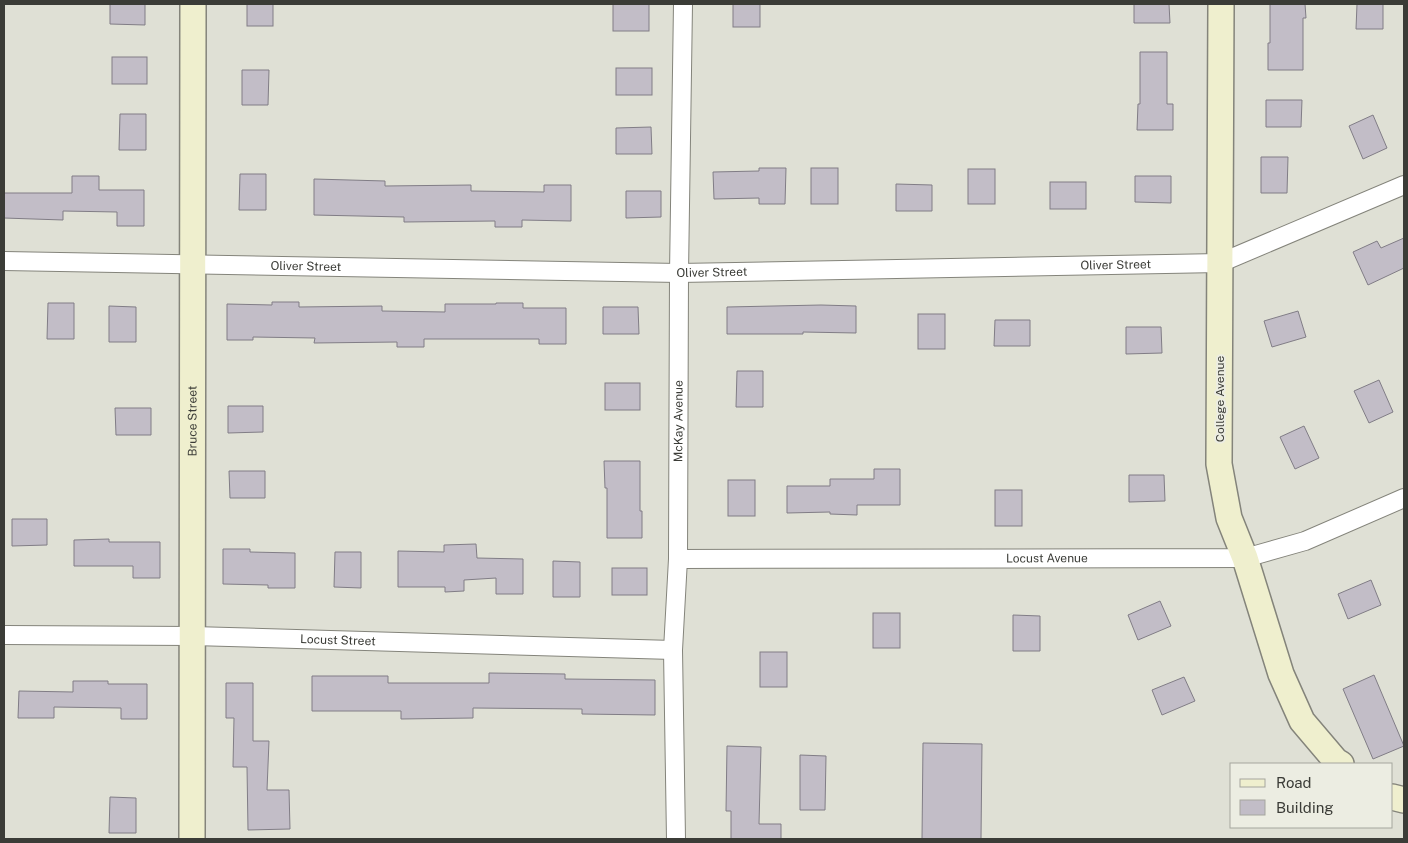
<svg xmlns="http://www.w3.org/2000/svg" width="1408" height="843" font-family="'Public Sans',sans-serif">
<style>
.building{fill:#c2bdc7;stroke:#817d86}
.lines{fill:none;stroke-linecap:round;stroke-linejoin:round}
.street-casing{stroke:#84847b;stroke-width:20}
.secondary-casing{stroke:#84847b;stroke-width:28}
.street{stroke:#fff;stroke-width:18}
.secondary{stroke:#efefce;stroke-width:25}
.labels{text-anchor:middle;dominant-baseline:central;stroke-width:4;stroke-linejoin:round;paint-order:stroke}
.street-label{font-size:12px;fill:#3b3c37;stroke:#ecede2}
</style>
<rect width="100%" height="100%" fill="#dfe0d5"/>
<g class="building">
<path d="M 110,4 L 145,4 L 145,25 L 110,24 Z"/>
<rect x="247" y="4" width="26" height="22"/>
<rect x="613" y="4" width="36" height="27"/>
<rect x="733" y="4" width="27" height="23"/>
<path d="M 1134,4 L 1169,4 L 1170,23 L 1134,23 Z"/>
<path d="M 1270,4 L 1305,4 L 1306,18 L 1303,18 L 1303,70 L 1268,70 L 1268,43 L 1270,43 Z"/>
<path d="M 1357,4 L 1383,4 L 1383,29 L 1356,29 Z"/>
<path d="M 1140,52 L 1167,52 L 1167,104 L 1173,104 L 1173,130 L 1137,130 L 1138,104 L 1140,104 Z"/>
<rect x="112" y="57" width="35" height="27"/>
<rect x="616" y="68" width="36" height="27"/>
<path d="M 242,70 L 269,70 L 268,105 L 242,105 Z"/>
<path d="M 1266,100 L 1302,100 L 1301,127 L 1266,127 Z"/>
<path d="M 120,114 L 146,114 L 146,150 L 119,150 Z"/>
<path d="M 1373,115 L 1387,148 L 1363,159 L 1349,126 Z"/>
<path d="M 651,127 L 652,154 L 616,154 L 616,128 Z"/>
<path d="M 1261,157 L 1288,157 L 1287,193 L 1261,193 Z"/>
<path d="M 759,168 L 786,168 L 785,204 L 759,204 L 759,198 L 714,199 L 713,172 L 759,171 Z"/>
<rect x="811" y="168" width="27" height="36"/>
<rect x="968" y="169" width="27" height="35"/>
<path d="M 240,174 L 266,174 L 266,210 L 239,210 Z"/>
<path d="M 72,176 L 99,176 L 99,190 L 144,190 L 144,226 L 117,226 L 117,212 L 63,211 L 63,220 L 4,218 L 4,193 L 72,193 Z"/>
<path d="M 1135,176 L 1171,176 L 1171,203 L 1135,202 Z"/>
<path d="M 314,179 L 385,181 L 385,186 L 471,185 L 471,191 L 544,192 L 544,185 L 571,185 L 571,221 L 522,220 L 522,227 L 495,227 L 495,221 L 404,222 L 404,217 L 314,215 Z"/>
<rect x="1050" y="182" width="36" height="27"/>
<path d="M 896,184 L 932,185 L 932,211 L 896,211 Z"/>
<path d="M 626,191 L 661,191 L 661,217 L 626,218 Z"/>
<path d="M 1404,238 L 1404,268 L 1368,285 L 1353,252 L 1377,241 L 1381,248 Z"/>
<path d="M 272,302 L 299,302 L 299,307 L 382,306 L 382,311 L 445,312 L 445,304 L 496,304 L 496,303 L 523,303 L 523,308 L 566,308 L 566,344 L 539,344 L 539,339 L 424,339 L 424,347 L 397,347 L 397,342 L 314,343 L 315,338 L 253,337 L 253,340 L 227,340 L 227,304 L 272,305 Z"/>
<path d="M 48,303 L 74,303 L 74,339 L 47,339 Z"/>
<path d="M 821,305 L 856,306 L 856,333 L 803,332 L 803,334 L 727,334 L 727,307 Z"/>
<path d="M 109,306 L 136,307 L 136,342 L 109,342 Z"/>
<path d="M 603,307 L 638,307 L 639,334 L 603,334 Z"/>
<path d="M 1298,311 L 1306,337 L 1272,347 L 1264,321 Z"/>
<rect x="918" y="314" width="27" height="35"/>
<path d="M 995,320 L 1030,320 L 1030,346 L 994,346 Z"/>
<path d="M 1126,327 L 1161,327 L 1162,353 L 1126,354 Z"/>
<path d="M 737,371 L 763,371 L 763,407 L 736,407 Z"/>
<path d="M 1379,380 L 1393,412 L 1369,423 L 1354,391 Z"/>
<rect x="605" y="383" width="35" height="27"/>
<path d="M 228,406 L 263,406 L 263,432 L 228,433 Z"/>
<path d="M 115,408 L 151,408 L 151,435 L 116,435 Z"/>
<path d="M 1304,426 L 1319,458 L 1295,469 L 1280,437 Z"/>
<path d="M 604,461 L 640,461 L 640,511 L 642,511 L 642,538 L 607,538 L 607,488 L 605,488 Z"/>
<path d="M 874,469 L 900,469 L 900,505 L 857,505 L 857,515 L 830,514 L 830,512 L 787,513 L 787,486 L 830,486 L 830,479 L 874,479 Z"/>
<path d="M 229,471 L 265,471 L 265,498 L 230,498 Z"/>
<path d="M 1129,475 L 1164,475 L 1165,501 L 1129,502 Z"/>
<rect x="728" y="480" width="27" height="36"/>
<rect x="995" y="490" width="27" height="36"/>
<path d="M 12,519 L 47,519 L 47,545 L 12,546 Z"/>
<path d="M 109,539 L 109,542 L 160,542 L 160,578 L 133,578 L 133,566 L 74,566 L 74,540 Z"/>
<path d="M 476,544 L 477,558 L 523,559 L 523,594 L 496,594 L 496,578 L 464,580 L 464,591 L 445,592 L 445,587 L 398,587 L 398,551 L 444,552 L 444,545 Z"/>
<path d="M 223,549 L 250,549 L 250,552 L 295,553 L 295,588 L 268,588 L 268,585 L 223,584 Z"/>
<path d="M 335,552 L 361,552 L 361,588 L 334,587 Z"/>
<path d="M 553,561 L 580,562 L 580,597 L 553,597 Z"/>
<rect x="612" y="568" width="35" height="27"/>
<path d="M 1371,580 L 1381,605 L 1348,619 L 1338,594 Z"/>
<path d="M 1160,601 L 1171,626 L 1138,640 L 1128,615 Z"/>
<rect x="873" y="613" width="27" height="35"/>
<path d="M 1013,615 L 1040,616 L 1040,651 L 1013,651 Z"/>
<rect x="760" y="652" width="27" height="35"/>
<path d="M 489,673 L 565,674 L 565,679 L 655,680 L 655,715 L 582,714 L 582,709 L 473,708 L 473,718 L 401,719 L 401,711 L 312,711 L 312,676 L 388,676 L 388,683 L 489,683 Z"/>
<path d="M 1374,675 L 1404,746 L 1373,759 L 1343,689 Z"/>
<path d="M 1184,677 L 1195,701 L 1162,715 L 1152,690 Z"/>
<path d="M 73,681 L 108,681 L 108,684 L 147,684 L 147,719 L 121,719 L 121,708 L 54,707 L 54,718 L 18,718 L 19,691 L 73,692 Z"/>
<path d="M 226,683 L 253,683 L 253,741 L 269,741 L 267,790 L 289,790 L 290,829 L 248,830 L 247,767 L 233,767 L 234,718 L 226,718 Z"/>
<path d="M 923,743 L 982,744 L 981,839 L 922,839 Z"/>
<path d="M 727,746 L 761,747 L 759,824 L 781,824 L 781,839 L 731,839 L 731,811 L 726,811 Z"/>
<path d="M 800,755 L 826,756 L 825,810 L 800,810 Z"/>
<path d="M 110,797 L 136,798 L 136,833 L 109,833 Z"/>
</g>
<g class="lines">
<defs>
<g id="street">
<path id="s1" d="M 4,261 L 679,273 L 1220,263 L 1404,185"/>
<path id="s2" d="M 678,559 L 1245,558 L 1305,541 L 1404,498"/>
<path id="s3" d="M 4,635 L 193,636 L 673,650"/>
<path id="s4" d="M 676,839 L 673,650 L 678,559 L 679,273 L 683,4"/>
</g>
<g id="secondary">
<path d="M 1221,4 L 1219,464 L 1229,518 L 1245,558 L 1281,674 L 1302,721 L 1336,761 L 1341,764"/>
<path d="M 1392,797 L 1404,800"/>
<path id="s5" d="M 192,839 L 193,4"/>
</g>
</defs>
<use href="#street" class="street-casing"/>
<use href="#secondary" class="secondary-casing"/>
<use href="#street" class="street"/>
<use href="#secondary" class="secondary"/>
</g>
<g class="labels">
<g class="street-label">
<text stroke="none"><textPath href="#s1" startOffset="1112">Oliver Street</textPath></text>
<text stroke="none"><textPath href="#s1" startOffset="302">Oliver Street</textPath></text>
<text stroke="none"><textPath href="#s1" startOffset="708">Oliver Street</textPath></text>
<text transform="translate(1220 399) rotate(-90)">College Avenue</text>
<text stroke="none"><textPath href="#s5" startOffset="418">Bruce Street</textPath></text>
<text stroke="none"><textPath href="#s4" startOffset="418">McKay Avenue</textPath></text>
<text stroke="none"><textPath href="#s2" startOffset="369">Locust Avenue</textPath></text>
<text stroke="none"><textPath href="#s3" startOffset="334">Locust Street</textPath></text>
</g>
</g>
<rect width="1408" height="843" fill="none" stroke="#3b3c37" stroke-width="10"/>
<rect x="1230" y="763" width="162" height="65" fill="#ecede2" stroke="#a5a69e"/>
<rect x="1240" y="779" width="25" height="8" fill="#efefce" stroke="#a5a69e"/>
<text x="1276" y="788" font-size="15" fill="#3b3c37">Road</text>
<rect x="1240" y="800" width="25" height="15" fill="#c2bdc7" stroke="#a5a69e"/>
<text x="1276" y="813" font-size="15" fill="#3b3c37">Building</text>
</svg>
